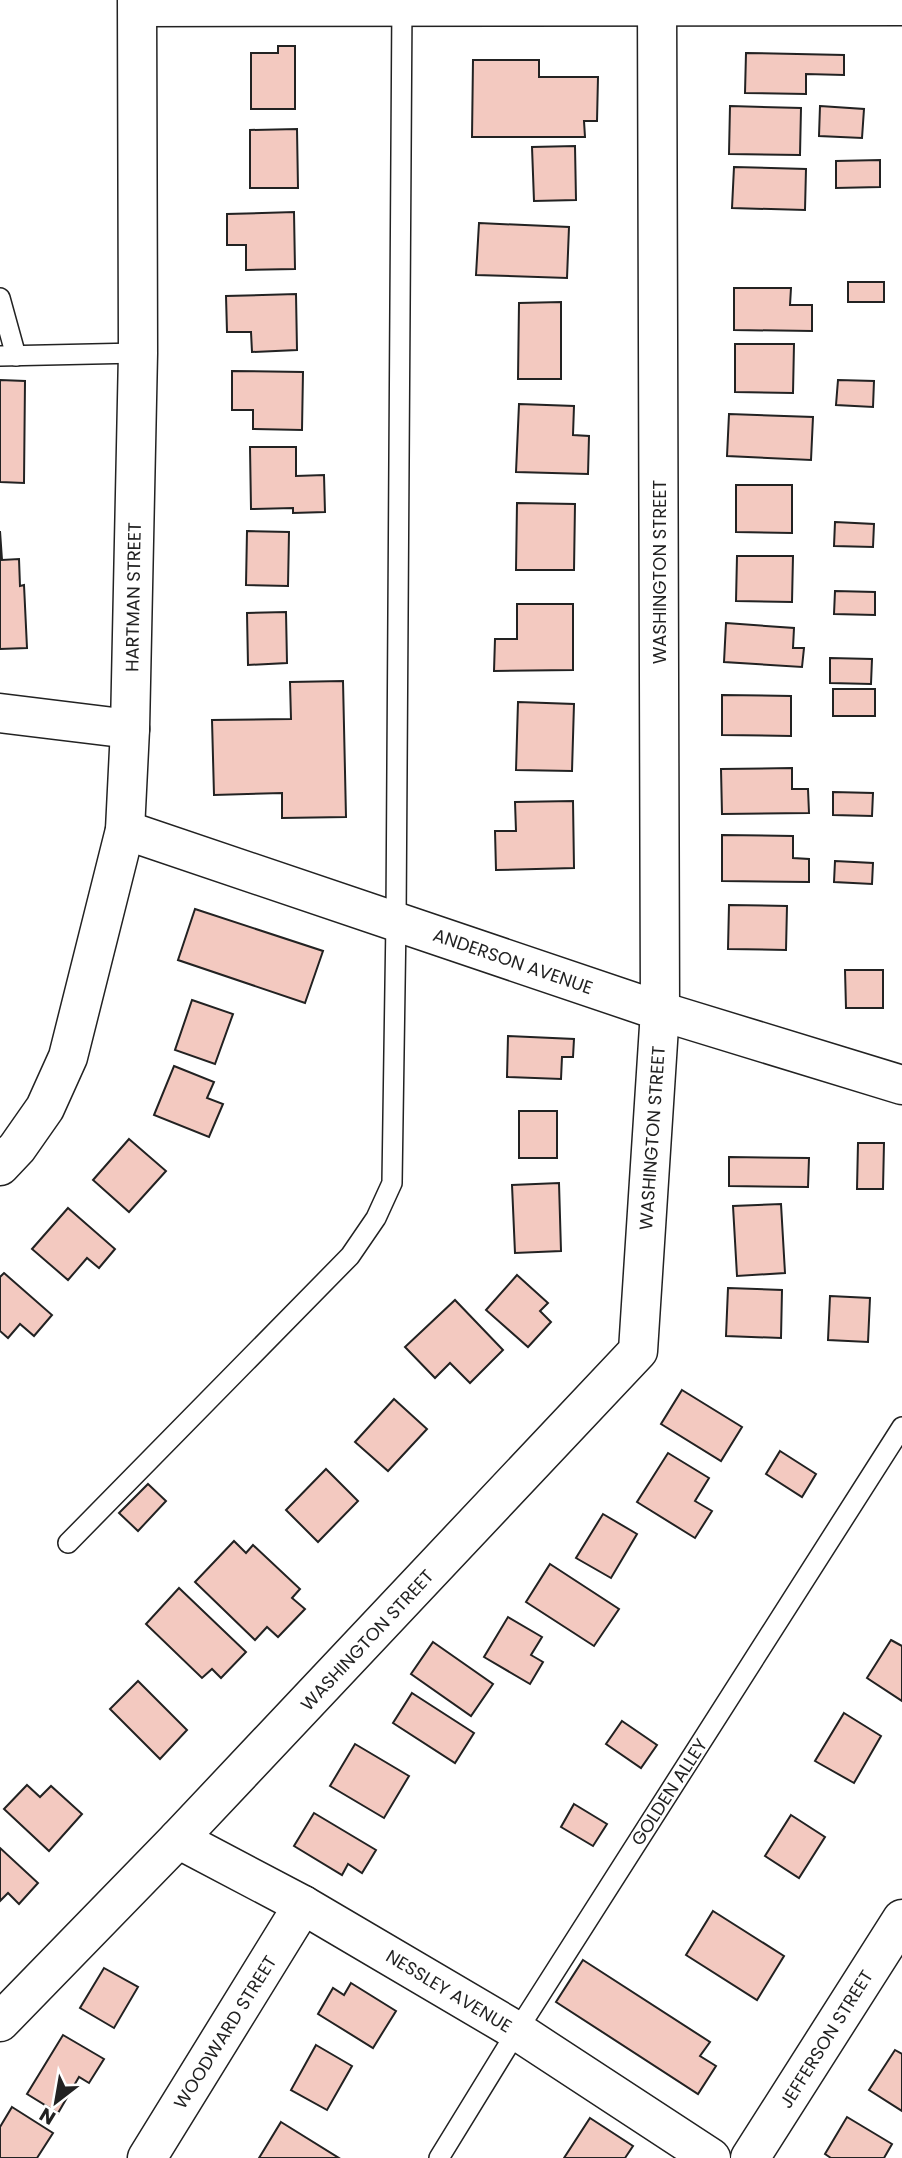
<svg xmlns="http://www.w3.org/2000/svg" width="902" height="2158" font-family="Poppins,sans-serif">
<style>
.building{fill:#f3c9c0;stroke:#222;stroke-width:2}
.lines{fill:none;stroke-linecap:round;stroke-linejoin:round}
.service-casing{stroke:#222;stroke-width:22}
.minor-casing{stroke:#222;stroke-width:41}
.secondary-casing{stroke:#222;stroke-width:41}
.service{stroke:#fff;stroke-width:19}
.minor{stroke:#fff;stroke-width:38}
.secondary{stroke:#fff;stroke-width:38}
.labels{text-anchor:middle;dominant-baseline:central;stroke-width:5;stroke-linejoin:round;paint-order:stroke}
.street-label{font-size:18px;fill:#222;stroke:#fff}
</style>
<rect width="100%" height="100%" fill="#fff"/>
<g class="building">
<path d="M 278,46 L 295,46 L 295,109 L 251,109 L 251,53 L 278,53 Z"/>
<path d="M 746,53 L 844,55 L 844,75 L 806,74 L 806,94 L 745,93 Z"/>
<path d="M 473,60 L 539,60 L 539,77 L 598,77 L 597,121 L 584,121 L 585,137 L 472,137 Z"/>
<path d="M 730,106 L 801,108 L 800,155 L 729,154 Z"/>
<path d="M 820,106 L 864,109 L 862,138 L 819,136 Z"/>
<path d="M 297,129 L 298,188 L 250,188 L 250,130 Z"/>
<path d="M 575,146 L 576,200 L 534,201 L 532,147 Z"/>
<path d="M 880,160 L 880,187 L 836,188 L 836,161 Z"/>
<path d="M 734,167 L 806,169 L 805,210 L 732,208 Z"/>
<path d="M 294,212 L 295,269 L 246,270 L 246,245 L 227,245 L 227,214 Z"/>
<path d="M 479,223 L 569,227 L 567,278 L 476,275 Z"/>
<rect x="848" y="282" width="36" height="20"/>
<path d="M 734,288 L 791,288 L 790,305 L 812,305 L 812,331 L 734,330 Z"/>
<path d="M 296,294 L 297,350 L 252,352 L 251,332 L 227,332 L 226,296 Z"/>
<path d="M 561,302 L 561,379 L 518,379 L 519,303 Z"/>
<path d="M 735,344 L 794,344 L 793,393 L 735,392 Z"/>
<path d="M 232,371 L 303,372 L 302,430 L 253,429 L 253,410 L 232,410 Z"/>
<path d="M 0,380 L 25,381 L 24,483 L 0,482 Z"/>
<path d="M 838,380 L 874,381 L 873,407 L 836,405 Z"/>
<path d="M 519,404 L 574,406 L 573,435 L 589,436 L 588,474 L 516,472 Z"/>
<path d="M 729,414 L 813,417 L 811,460 L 727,456 Z"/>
<path d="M 250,447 L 296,447 L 296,476 L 324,475 L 325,512 L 293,513 L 293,508 L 251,509 Z"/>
<path d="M 736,485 L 792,485 L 792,533 L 736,532 Z"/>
<path d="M 517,503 L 575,504 L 574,570 L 516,570 Z"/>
<path d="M 835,522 L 874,524 L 873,547 L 834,546 Z"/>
<path d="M 0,531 L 2,560 L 19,559 L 20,586 L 24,585 L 27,648 L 0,649 Z"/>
<path d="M 247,531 L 289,532 L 288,586 L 246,585 Z"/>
<path d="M 737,556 L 793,556 L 792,602 L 736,601 Z"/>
<path d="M 835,591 L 875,592 L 875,615 L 834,614 Z"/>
<path d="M 517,604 L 573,604 L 573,670 L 494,671 L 495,639 L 517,639 Z"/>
<path d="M 286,612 L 287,663 L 248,665 L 247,613 Z"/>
<path d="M 726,623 L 794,628 L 793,648 L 804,648 L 802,667 L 724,662 Z"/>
<path d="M 830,658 L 872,659 L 871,684 L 830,683 Z"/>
<path d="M 343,681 L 346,817 L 282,818 L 282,793 L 214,795 L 212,720 L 291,719 L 290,682 Z"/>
<rect x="833" y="689" width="42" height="27"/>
<path d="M 722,695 L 791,696 L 791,736 L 722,735 Z"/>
<path d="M 518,702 L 574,704 L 572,771 L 516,770 Z"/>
<path d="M 792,768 L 792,789 L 808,789 L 809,813 L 722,814 L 721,769 Z"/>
<path d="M 833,792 L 873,793 L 872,816 L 833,815 Z"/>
<path d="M 573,801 L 574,868 L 496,870 L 495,831 L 516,831 L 515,802 Z"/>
<path d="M 722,835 L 793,836 L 793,858 L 809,859 L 809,882 L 722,881 Z"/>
<path d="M 835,861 L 873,863 L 872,884 L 834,882 Z"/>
<path d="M 729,905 L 787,906 L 786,950 L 728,949 Z"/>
<path d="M 195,909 L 323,951 L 305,1003 L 178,960 Z"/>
<path d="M 845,970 L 883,970 L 883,1008 L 846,1008 Z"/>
<path d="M 192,1000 L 233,1014 L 215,1064 L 175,1050 Z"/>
<path d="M 508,1036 L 574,1039 L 573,1057 L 562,1057 L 561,1079 L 507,1077 Z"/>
<path d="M 174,1066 L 214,1082 L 207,1098 L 223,1104 L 209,1137 L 154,1115 Z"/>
<rect x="519" y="1111" width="38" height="47"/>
<path d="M 129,1139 L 166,1171 L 129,1212 L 93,1180 Z"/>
<path d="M 858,1143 L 884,1143 L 883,1189 L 857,1189 Z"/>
<path d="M 729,1157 L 809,1158 L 808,1187 L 729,1186 Z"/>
<path d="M 559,1183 L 561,1251 L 515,1253 L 512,1185 Z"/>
<path d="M 781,1204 L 785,1273 L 737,1276 L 733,1206 Z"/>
<path d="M 68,1208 L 115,1249 L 99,1268 L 87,1258 L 68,1280 L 32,1249 Z"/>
<path d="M 4,1273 L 52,1315 L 34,1336 L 20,1324 L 8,1338 L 0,1331 L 0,1277 Z"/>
<path d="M 517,1275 L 548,1303 L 540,1311 L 551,1322 L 528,1347 L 486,1310 Z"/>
<path d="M 728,1288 L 782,1290 L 781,1338 L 726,1336 Z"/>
<path d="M 830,1296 L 870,1298 L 868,1342 L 828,1340 Z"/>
<path d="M 455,1300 L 503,1350 L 470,1383 L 450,1363 L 435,1378 L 405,1347 Z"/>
<path d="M 682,1390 L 742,1427 L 721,1461 L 661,1424 Z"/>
<path d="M 394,1399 L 427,1429 L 388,1471 L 355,1442 Z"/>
<path d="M 780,1451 L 816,1474 L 802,1497 L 766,1474 Z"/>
<path d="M 668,1453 L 709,1478 L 695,1501 L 712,1511 L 695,1538 L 637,1502 Z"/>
<path d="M 326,1469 L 358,1501 L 318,1542 L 286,1510 Z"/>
<path d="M 148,1484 L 166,1501 L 138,1531 L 119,1513 Z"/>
<path d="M 603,1514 L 637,1534 L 611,1578 L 576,1558 Z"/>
<path d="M 234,1541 L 246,1553 L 253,1545 L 300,1589 L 292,1598 L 305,1609 L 278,1637 L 267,1627 L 255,1640 L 195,1582 Z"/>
<path d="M 550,1564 L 619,1609 L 594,1646 L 526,1602 Z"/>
<path d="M 179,1588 L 246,1652 L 221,1678 L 212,1669 L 202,1678 L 146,1624 Z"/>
<path d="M 508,1617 L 542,1637 L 531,1655 L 543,1662 L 530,1684 L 484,1657 Z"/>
<path d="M 891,1640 L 902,1646 L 902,1701 L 867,1678 Z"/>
<path d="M 433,1642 L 493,1684 L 471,1716 L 411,1674 Z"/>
<path d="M 138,1681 L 187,1730 L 160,1759 L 110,1709 Z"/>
<path d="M 412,1693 L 474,1733 L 455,1763 L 393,1723 Z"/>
<path d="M 844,1713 L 881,1736 L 854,1783 L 815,1761 Z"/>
<path d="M 622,1721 L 657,1745 L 641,1768 L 606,1744 Z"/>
<path d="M 355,1744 L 409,1776 L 384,1818 L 330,1786 Z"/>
<path d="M 27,1785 L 40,1797 L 51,1786 L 82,1814 L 49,1851 L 4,1809 Z"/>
<path d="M 574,1804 L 607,1824 L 593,1846 L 561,1827 Z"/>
<path d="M 314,1813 L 376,1850 L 362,1873 L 348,1864 L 342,1875 L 294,1846 Z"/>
<path d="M 791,1815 L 825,1837 L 799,1878 L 765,1856 Z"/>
<path d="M 0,1848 L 38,1883 L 19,1904 L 8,1893 L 0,1901 Z"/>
<path d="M 713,1911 L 784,1956 L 757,2000 L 686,1955 Z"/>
<path d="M 583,1960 L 710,2042 L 700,2056 L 716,2066 L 698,2094 L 556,2002 Z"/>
<path d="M 104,1968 L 138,1987 L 114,2028 L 80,2008 Z"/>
<path d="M 351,1983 L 396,2011 L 373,2048 L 318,2014 L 333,1988 L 344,1995 Z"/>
<path d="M 63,2035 L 104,2059 L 89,2083 L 79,2077 L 58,2113 L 27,2094 Z"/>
<path d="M 316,2045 L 352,2066 L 327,2110 L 291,2090 Z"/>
<path d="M 895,2050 L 902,2054 L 902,2111 L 869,2090 Z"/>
<path d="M 12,2107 L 53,2133 L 37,2158 L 0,2158 L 0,2127 Z"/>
<path d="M 847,2117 L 892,2144 L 884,2158 L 831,2158 L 825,2154 Z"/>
<path d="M 590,2118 L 633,2146 L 625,2158 L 564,2158 Z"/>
<path d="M 281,2122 L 339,2158 L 259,2158 Z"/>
</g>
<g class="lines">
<defs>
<g id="service">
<path d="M 0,298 L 16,356"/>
<path d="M 0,356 L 138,353"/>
<path d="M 68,1543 L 350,1256 L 376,1218 L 392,1183 L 396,921 L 402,1"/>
<path d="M 439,2158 L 517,2031 L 902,1427"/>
</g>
<g id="minor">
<path d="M 138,7 L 902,6"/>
<path d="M 0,713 L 130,729"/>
<path d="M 125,830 L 660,1011 L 902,1085"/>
<path d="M 178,1839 L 303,1905 L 517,2031 L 711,2158"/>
<path d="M 0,2022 L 178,1839 L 638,1351 L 660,1011 L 657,0"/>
<path d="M 147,2158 L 303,1905"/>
<path d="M 750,2158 L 902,1919"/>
</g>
<path id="secondary" d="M 0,1166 L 17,1148 L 45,1108 L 68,1057 L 125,830 L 130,729 L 138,353 L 137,0"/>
</defs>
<use href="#service" class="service-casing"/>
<use href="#minor" class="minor-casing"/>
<use href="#secondary" class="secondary-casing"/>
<use href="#service" class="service"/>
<use href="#minor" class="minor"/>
<use href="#secondary" class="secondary"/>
</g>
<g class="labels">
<g class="street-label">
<text transform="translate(659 572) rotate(-90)">WASHINGTON STREET</text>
<text transform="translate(133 597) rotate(-89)">HARTMAN STREET</text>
<text transform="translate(513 961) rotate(19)">ANDERSON AVENUE</text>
<text transform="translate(652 1138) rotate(-86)">WASHINGTON STREET</text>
<text transform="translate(367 1640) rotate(-47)">WASHINGTON STREET</text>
<text transform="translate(669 1792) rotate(-57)">GOLDEN ALLEY</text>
<text transform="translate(449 1991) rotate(31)">NESSLEY AVENUE</text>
<text transform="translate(225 2032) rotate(-58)">WOODWARD STREET</text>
<text transform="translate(826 2039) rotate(-58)">JEFFERSON STREET</text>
</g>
</g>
<g transform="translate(56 2102) rotate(211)" stroke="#ffffff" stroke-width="5" paint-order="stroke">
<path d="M0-5L12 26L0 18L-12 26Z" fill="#222222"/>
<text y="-10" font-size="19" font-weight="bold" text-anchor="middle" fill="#222222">N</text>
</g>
</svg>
